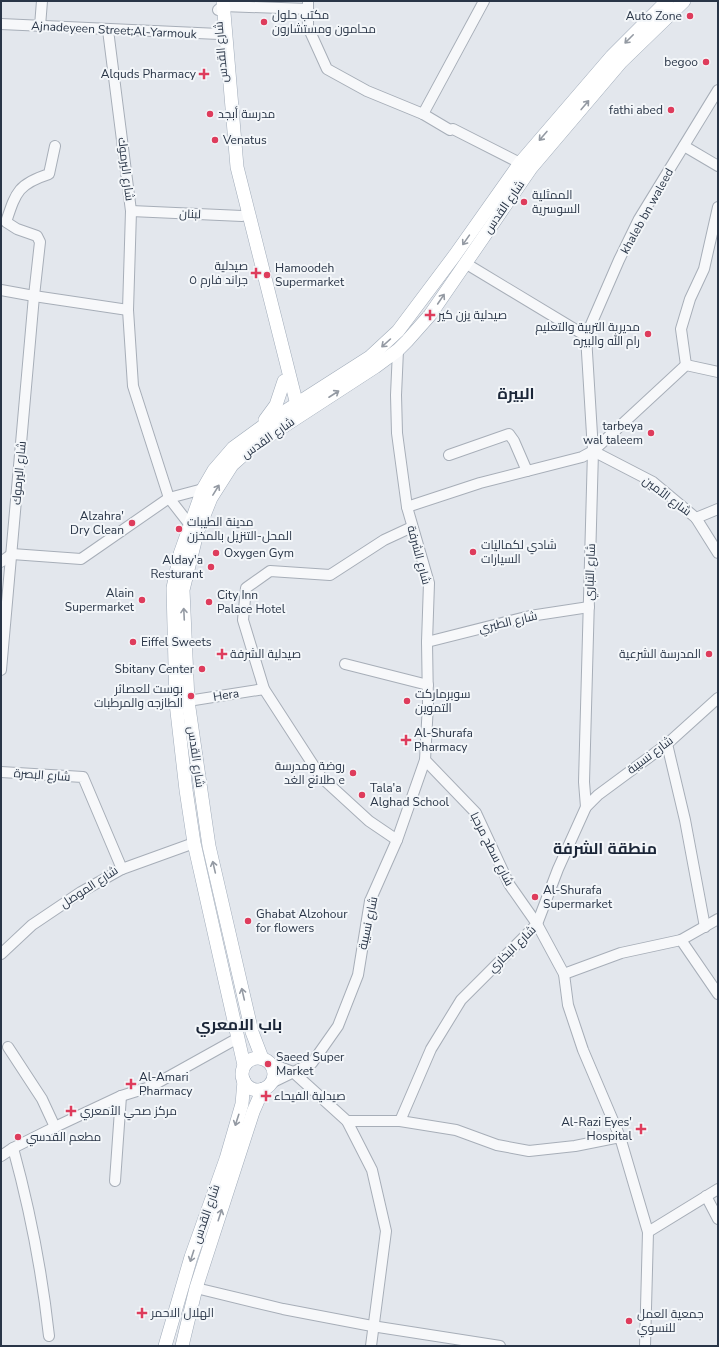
<svg xmlns="http://www.w3.org/2000/svg" width="719" height="1347" font-family="'Nunito Sans',Cairo,sans-serif">
<style>
.lines{fill:none;stroke-linecap:round;stroke-linejoin:round}
.minor-casing{stroke:#a7aeb8;stroke-width:12}
.major-casing{stroke:#a1acba;stroke-width:14}
.minor{stroke:#f7f8fa;stroke-width:10}
.major{stroke:#fff;stroke-width:13}
.oneway{stroke:#949aa3}
.poi-dot{fill:#de3c5c;stroke:#f3f6f9;stroke-width:1.5}
.labels{text-anchor:middle;dominant-baseline:central;stroke-width:4;stroke-linejoin:round;paint-order:stroke}
.poi-label{font-size:12px;fill:#293547;stroke:#f3f6f9;text-anchor:start}
.street-label{font-size:12px;fill:#293547;stroke:#f3f6f9}
.district-label{font-size:16px;font-weight:bold;fill:#1b2638;stroke:#f3f6f9}
</style>
<rect width="100%" height="100%" fill="#e3e7ed"/>
<g class="lines">
<defs>
<g id="minor">
<path d="M 308,1 L 308,27 L 327,69 L 367,91 L 423,114 L 450,130 L 453,129 L 520,163"/>
<path d="M 218,10 L 223,6 L 308,9"/>
<path d="M 1,24 L 219,34 L 226,31"/>
<path d="M 40,26 L 42,1"/>
<path d="M 108,30 L 131,211 L 128,310 L 133,386 L 169,498 L 190,525"/>
<path d="M 423,114 L 484,1"/>
<path d="M 684,146 L 718,166"/>
<path d="M 131,211 L 242,216 L 249,212"/>
<path d="M 465,263 L 586,336"/>
<path d="M 1,290 L 34,296 L 128,310"/>
<path d="M 686,365 L 681,329 L 690,299 L 704,269 L 718,207"/>
<path d="M 593,451 L 653,482 L 696,518 L 718,553"/>
<path d="M 449,455 L 509,434 L 514,441 L 527,471"/>
<path d="M 407,507 L 480,483 L 582,457 L 593,451 L 605,440 L 686,365 L 718,372"/>
<path d="M 696,518 L 718,509"/>
<path d="M 1,562 L 12,554 L 81,559 L 169,498 L 203,489"/>
<path d="M 427,642 L 530,616 L 589,607"/>
<path d="M 345,664 L 428,685"/>
<path d="M 1,670 L 34,296 L 40,242 L 37,236 L 17,229 L 6,222 C 16,192 18,184 49,174 L 55,146"/>
<path d="M 188,701 L 264,689"/>
<path d="M 667,744 L 685,820 L 705,927"/>
<path d="M 425,760 L 476,813 L 509,884 L 537,924"/>
<path d="M 1,772 L 83,777 L 122,869 L 81,892 L 32,925 L 1,954"/>
<path d="M 586,807 L 584,782 L 593,451 L 586,336 L 619,260 L 639,219 L 718,90"/>
<path d="M 397,840 L 369,821 L 321,777 L 264,689 L 243,620 L 246,588 L 270,571 L 330,575 L 384,540 L 412,527"/>
<path d="M 122,869 L 194,843"/>
<path d="M 537,924 L 558,869 L 586,807 L 598,795 L 667,744 L 718,698"/>
<path d="M 681,940 L 718,919"/>
<path d="M 564,974 L 568,1005 L 583,1050 L 620,1137"/>
<path d="M 8,1047 L 42,1099 L 55,1127"/>
<path d="M 271,1064 L 293,1072 L 347,1121 L 372,1170 L 386,1231 L 371,1346"/>
<path d="M 271,1083 L 312,1063 L 338,1026 L 358,975 L 370,901 L 397,840 L 425,760 L 428,704 L 427,642 L 429,583 L 407,507 L 399,448 L 397,433 L 396,395 L 398,350"/>
<path d="M 347,1121 L 400,1121 L 456,1130 L 497,1145 L 529,1151 L 575,1146 L 620,1137 L 648,1232 L 645,1346"/>
<path d="M 400,1121 L 431,1049 L 461,1000 L 537,924 L 564,974 L 621,953 L 681,940 L 718,994"/>
<path d="M 13,1148 C 30,1210 42,1272 49,1336"/>
<path d="M 1,1156 L 13,1148 L 55,1127 L 121,1096 L 150,1087 L 238,1038"/>
<path d="M 115,1181 L 121,1096"/>
<path d="M 706,1196 L 718,1219"/>
<path d="M 648,1232 L 718,1189"/>
<path d="M 196,1288 L 283,1309 L 372,1326 L 500,1346"/>
</g>
<g id="major">
<path d="M 223,1 L 237,167 L 297,405 L 299,411"/>
<path d="M 265,420 L 276,405 L 284,381"/>
<circle cx="258" cy="1074" r="16"/>
<path d="M 262,1058 L 252,1032 L 209,846 L 188,701 L 183,590 L 197,533 L 211,498 L 232,465 L 252,447 L 375,367 L 398,350 L 407,341 L 430,315 L 531,168 L 621,62 L 684,1"/>
<path d="M 244,1065 L 194,843 L 186,790 L 176,703 L 173,588 L 180,554 L 203,489 L 214,470 L 233,448 L 270,421 L 370,357 L 398,331 L 455,255 L 520,163 L 612,56 L 667,1"/>
<path d="M 165,1346 L 191,1257 L 226,1159 L 242,1104 L 244,1081"/>
<path d="M 182,1346 L 196,1288 L 253,1112 L 263,1089"/>
</g>
</defs>
<use href="#minor" class="minor-casing"/>
<use href="#major" class="major-casing"/>
<use href="#minor" class="minor"/>
<use href="#major" class="major"/>
</g>
<defs><path id="oneway-shaft" d="M-6 0H5M1.5-3L5.5 0L1.5 3" fill="none" stroke-width="1.6" stroke-linecap="round" stroke-linejoin="round"/></defs>
<g class="oneway">
<use href="#oneway-shaft" transform="translate(629 39) rotate(135)"/>
<use href="#oneway-shaft" transform="translate(585 105) rotate(-50)"/>
<use href="#oneway-shaft" transform="translate(543 136) rotate(131)"/>
<use href="#oneway-shaft" transform="translate(466 240) rotate(125)"/>
<use href="#oneway-shaft" transform="translate(441 299) rotate(-56)"/>
<use href="#oneway-shaft" transform="translate(386 343) rotate(138)"/>
<use href="#oneway-shaft" transform="translate(334 394) rotate(-33)"/>
<use href="#oneway-shaft" transform="translate(216 490) rotate(-58)"/>
<use href="#oneway-shaft" transform="translate(184 614) rotate(-93)"/>
<use href="#oneway-shaft" transform="translate(214 867) rotate(-103)"/>
<use href="#oneway-shaft" transform="translate(243 994) rotate(-103)"/>
<use href="#oneway-shaft" transform="translate(237 1120) rotate(108)"/>
<use href="#oneway-shaft" transform="translate(220 1215) rotate(-72)"/>
<use href="#oneway-shaft" transform="translate(192 1256) rotate(108)"/>
</g>
<g class="poi-dot">
<circle cx="690" cy="16" r="4"/>
<circle cx="264" cy="22" r="4"/>
<circle cx="706" cy="62" r="4"/>
<path d="M202 68h4v4h4v4h-4v4h-4v-4h-4v-4h4z"/>
<circle cx="671" cy="110" r="4"/>
<circle cx="210" cy="114" r="4"/>
<circle cx="215" cy="140" r="4"/>
<circle cx="524" cy="202" r="4"/>
<path d="M254 267h4v4h4v4h-4v4h-4v-4h-4v-4h4z"/>
<circle cx="267" cy="275" r="4"/>
<path d="M428 309h4v4h4v4h-4v4h-4v-4h-4v-4h4z"/>
<circle cx="648" cy="334" r="4"/>
<circle cx="651" cy="433" r="4"/>
<circle cx="132" cy="523" r="4"/>
<circle cx="179" cy="529" r="4"/>
<circle cx="473" cy="552" r="4"/>
<circle cx="216" cy="553" r="4"/>
<circle cx="211" cy="567" r="4"/>
<circle cx="142" cy="600" r="4"/>
<circle cx="209" cy="602" r="4"/>
<circle cx="133" cy="642" r="4"/>
<path d="M220 648h4v4h4v4h-4v4h-4v-4h-4v-4h4z"/>
<circle cx="709" cy="654" r="4"/>
<circle cx="202" cy="669" r="4"/>
<circle cx="191" cy="696" r="4"/>
<circle cx="407" cy="701" r="4"/>
<path d="M404 734h4v4h4v4h-4v4h-4v-4h-4v-4h4z"/>
<circle cx="353" cy="773" r="4"/>
<circle cx="362" cy="795" r="4"/>
<circle cx="535" cy="897" r="4"/>
<circle cx="248" cy="921" r="4"/>
<circle cx="268" cy="1064" r="4"/>
<path d="M129 1078h4v4h4v4h-4v4h-4v-4h-4v-4h4z"/>
<path d="M264 1090h4v4h4v4h-4v4h-4v-4h-4v-4h4z"/>
<path d="M69 1105h4v4h4v4h-4v4h-4v-4h-4v-4h4z"/>
<path d="M639 1123h4v4h4v4h-4v4h-4v-4h-4v-4h4z"/>
<circle cx="18" cy="1137" r="4"/>
<path d="M140 1307h4v4h4v4h-4v4h-4v-4h-4v-4h4z"/>
<circle cx="629" cy="1321" r="4"/>
</g>
<g class="labels">
<g class="poi-label">
<text x="272" y="15">مكتب حلول<tspan x="272" dy="14">محامون ومستشارون</tspan></text>
<text x="682" y="16" text-anchor="end">Auto Zone</text>
<text x="698" y="62" text-anchor="end">begoo</text>
<text x="196" y="74" text-anchor="end">Alquds Pharmacy</text>
<text x="663" y="110" text-anchor="end">fathi abed</text>
<text x="218" y="114">مدرسة أبجد</text>
<text x="223" y="140">Venatus</text>
<text x="532" y="195">الممثلية<tspan x="532" dy="14">السوسرية</tspan></text>
<text x="248" y="266" text-anchor="end">صيدلية<tspan x="248" dy="14">جراند فارم ٥</tspan></text>
<text x="275" y="268">Hamoodeh<tspan x="275" dy="14">Supermarket</tspan></text>
<text x="438" y="315">صيدلية يزن كير</text>
<text x="640" y="327" text-anchor="end">مديرية التربية والتعليم<tspan x="640" dy="14">رام الله والبيره</tspan></text>
<text x="643" y="426" text-anchor="end">tarbeya<tspan x="643" dy="14">wal taleem</tspan></text>
<text x="124" y="516" text-anchor="end">Alzahra'<tspan x="124" dy="14">Dry Clean</tspan></text>
<text x="187" y="522">مدينة الطيبات<tspan x="187" dy="14">المحل-التنزيل بالمخزن</tspan></text>
<text x="481" y="545">شادي لكماليات<tspan x="481" dy="14">السيارات</tspan></text>
<text x="224" y="553">Oxygen Gym</text>
<text x="203" y="560" text-anchor="end">Alday'a<tspan x="203" dy="14">Resturant</tspan></text>
<text x="134" y="593" text-anchor="end">Alain<tspan x="134" dy="14">Supermarket</tspan></text>
<text x="217" y="595">City Inn<tspan x="217" dy="14">Palace Hotel</tspan></text>
<text x="141" y="642">Eiffel Sweets</text>
<text x="230" y="654">صيدلية الشرفة</text>
<text x="701" y="654" text-anchor="end">المدرسة الشرعية</text>
<text x="194" y="669" text-anchor="end">Sbitany Center</text>
<text x="183" y="689" text-anchor="end">بوست للعصائر<tspan x="183" dy="14">الطازجه والمرطبات</tspan></text>
<text x="415" y="694">سوبرماركت<tspan x="415" dy="14">التموين</tspan></text>
<text x="414" y="733">Al-Shurafa<tspan x="414" dy="14">Pharmacy</tspan></text>
<text x="345" y="766" text-anchor="end">روضة ومدرسة<tspan x="345" dy="14">طلائع الغد e</tspan></text>
<text x="370" y="788">Tala'a<tspan x="370" dy="14">Alghad School</tspan></text>
<text x="543" y="890">Al-Shurafa<tspan x="543" dy="14">Supermarket</tspan></text>
<text x="256" y="914">Ghabat Alzohour<tspan x="256" dy="14">for flowers</tspan></text>
<text x="276" y="1057">Saeed Super<tspan x="276" dy="14">Market</tspan></text>
<text x="139" y="1077">Al-Amari<tspan x="139" dy="14">Pharmacy</tspan></text>
<text x="274" y="1096">صيدلية الفيحاء</text>
<text x="80" y="1111">مركز صحي الأمعري</text>
<text x="632" y="1122" text-anchor="end">Al-Razi Eyes'<tspan x="632" dy="14">Hospital</tspan></text>
<text x="26" y="1137">مطعم القدسي</text>
<text x="151" y="1313">الهلال الاحمر</text>
<text x="637" y="1314">جمعية العمل<tspan x="637" dy="14">للنسوي</tspan></text>
</g>
<g class="street-label">
<text transform="translate(114 30) rotate(3)">Ajnadeyeen Street;Al-Yarmouk</text>
<text transform="translate(221 52) rotate(-95)">شارع القدس</text>
<text transform="translate(126 169) rotate(83)">شارع اليرموك</text>
<text transform="translate(504 207) rotate(-55)">شارع القدس</text>
<text transform="translate(647 211) rotate(-61)">khaleb bn waleed</text>
<text transform="translate(190 214) rotate(2)">لبنان</text>
<text transform="translate(268 438) rotate(-35)">شارع القدس</text>
<text transform="translate(19 473) rotate(-85)">شارع اليرموك</text>
<text transform="translate(667 496) rotate(37)">شارع الأمين</text>
<text transform="translate(419 555) rotate(75)">شارع الشرفة</text>
<text transform="translate(590 572) rotate(-88)">شارع التباري</text>
<text transform="translate(508 622) rotate(-13)">شارع الطبري</text>
<text transform="translate(226 695) rotate(-9)">Hera</text>
<text transform="translate(650 755) rotate(-37)">شارع نسيبة</text>
<text transform="translate(196 757) rotate(82)">شارع القدس</text>
<text transform="translate(42 775) rotate(4)">شارع البصرة</text>
<text transform="translate(492 849) rotate(63)">شارع سطح مرحبا</text>
<text transform="translate(89 887) rotate(-33)">شارع الموصل</text>
<text transform="translate(368 923) rotate(-78)">شارع نسيبة</text>
<text transform="translate(512 949) rotate(-44)">شارع البخاري</text>
<text transform="translate(206 1214) rotate(-71)">شارع القدس</text>
</g>
<g class="district-label">
<text x="516" y="394">البيرة</text>
<text x="605" y="849">منطقة الشرفة</text>
<text x="239" y="1025">باب الامعري</text>
</g>
</g>
<rect width="719" height="1347" fill="none" stroke="#293547" stroke-width="4"/>
</svg>
